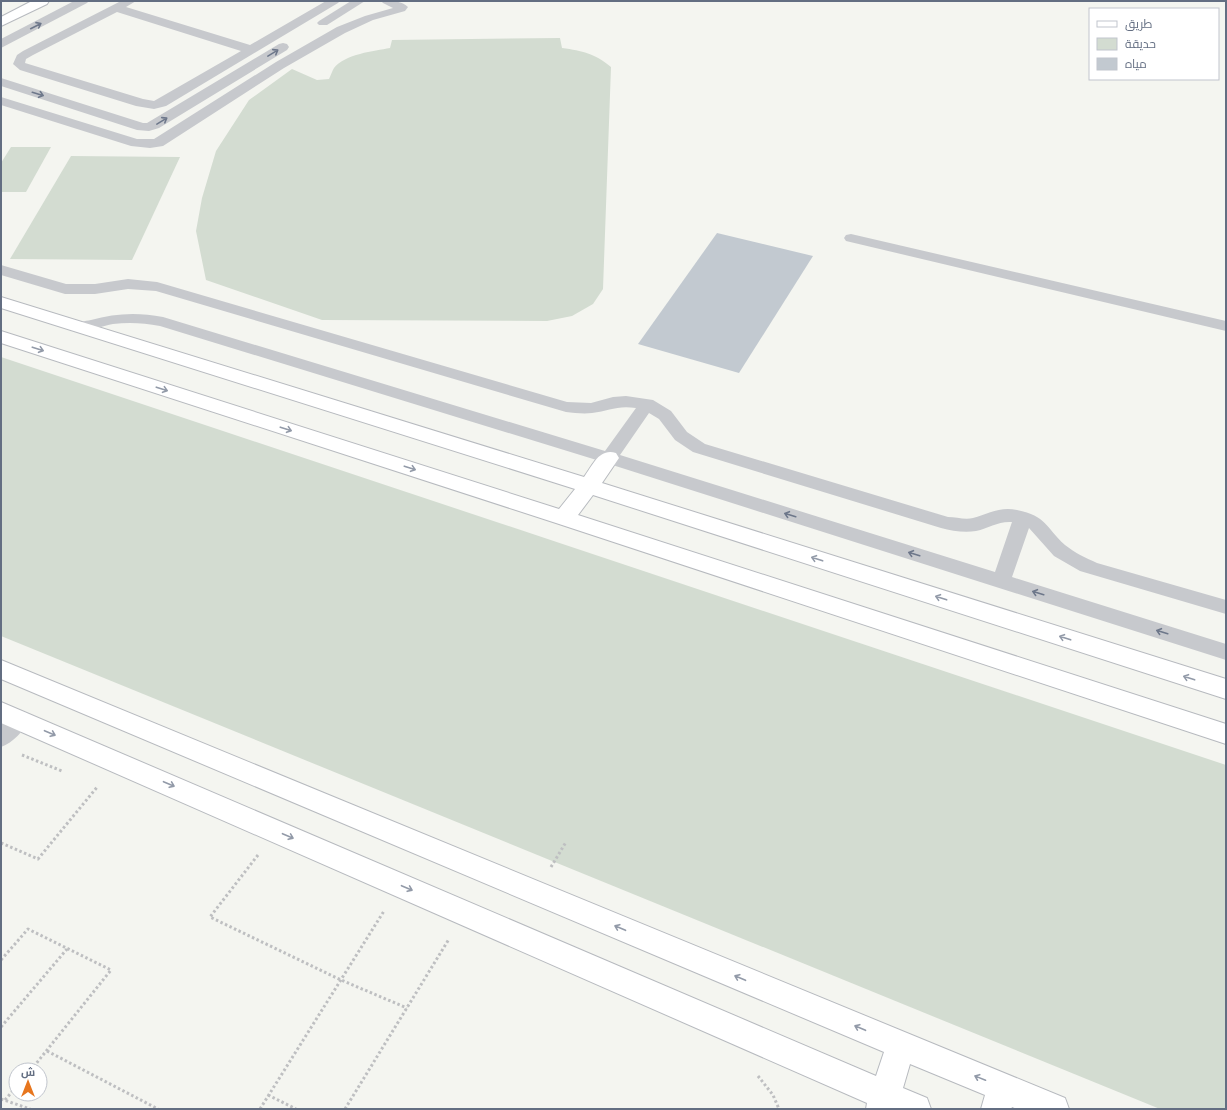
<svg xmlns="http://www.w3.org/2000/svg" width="1227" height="1110" font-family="Commissioner,Cairo,sans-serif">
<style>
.green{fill:#d3dcd1}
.water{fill:#c2c9d0}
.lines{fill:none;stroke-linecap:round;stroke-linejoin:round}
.secondary-casing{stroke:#b7babf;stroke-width:2}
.path{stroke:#bebfc1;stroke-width:3;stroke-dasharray:2.5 2.5;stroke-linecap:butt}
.lane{fill:#c7c9cd;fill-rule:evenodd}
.secondary{fill:#fff;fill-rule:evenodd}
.oneway{stroke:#6d778a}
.oneway2{stroke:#929aa8}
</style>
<rect width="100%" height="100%" fill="#f4f5f0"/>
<g class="green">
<path d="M 560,38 L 562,48 C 583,51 594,53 611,67 L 603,289 L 593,304 L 572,316 L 547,321 L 322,320 L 206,280 L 196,231 L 202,198 L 216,151 L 249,100 L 292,69 L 317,80 L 329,79 C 331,75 332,71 334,68 C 345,54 374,51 390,48 L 392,40 Z"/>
<path d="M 11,147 L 51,147 L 26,192 L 1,192 L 1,163 Z"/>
<path d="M 71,156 L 180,157 L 132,260 L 10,259 Z"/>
<path d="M 1,357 L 1226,765 L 1226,1109 L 1160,1109 L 1,636 Z"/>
</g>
<path class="water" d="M 717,233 L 813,256 L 739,373 L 638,344 Z"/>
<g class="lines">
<defs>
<g id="secondary">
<path d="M 32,1 L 49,1 L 47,4 L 1,26 L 1,17 Z"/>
<path d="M 1,297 L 584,477 C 593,465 599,448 616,453 L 619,458 L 602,483 L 1226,679 L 1226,699 L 593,495 L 578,515 L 1226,724 L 1226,744 L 556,523 L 1,343 L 1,331 L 559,509 L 575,489 L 1,308 Z"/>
<path d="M 1,660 L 1065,1098 L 1069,1109 L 1017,1109 L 1012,1107 L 1011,1109 L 981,1109 L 985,1095 L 910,1064 L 903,1088 L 927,1098 L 931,1109 L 866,1109 L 867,1103 L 1,723 L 1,702 L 876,1076 L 884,1052 L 1,679 Z"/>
</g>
</defs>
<use href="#secondary" class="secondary-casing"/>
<g class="path">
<path d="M 22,755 L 62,771"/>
<path d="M 1,843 L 38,859 L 98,786"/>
<path d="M 258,855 L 210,917 L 341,980 L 407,1008"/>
<path d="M 551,867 L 566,842"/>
<path d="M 1,960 L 28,929 L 111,970 L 31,1070"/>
<path d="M 1,1027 L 67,949"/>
<path d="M 47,1051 L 158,1109"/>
<path d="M 758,1076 L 773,1095 L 779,1109"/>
<path d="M 268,1095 L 296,1109"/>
<path d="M 1,1099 L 30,1109"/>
<path d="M 5,1100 L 16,1087"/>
<path d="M 260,1109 L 384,911"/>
<path d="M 345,1109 L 449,939"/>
</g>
<g class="lane">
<path d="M 74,1 L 89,1 L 87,3 L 1,48 L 1,39 Z"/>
<path d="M 121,1 L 136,1 L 126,7 L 250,45 L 326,1 L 340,1 L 338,3 L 166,106 L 154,109 L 136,106 L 20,70 L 13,64 L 17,55 L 23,51 ZM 117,12 L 241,51 L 154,101 L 143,99 L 25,63 L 26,59 L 33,55 Z"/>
<path d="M 351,1 L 365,1 L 327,25 L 319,25 L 317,23 L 319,21 Z"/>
<path d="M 381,1 C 390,1 401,0 408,7 L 405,11 L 373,20 L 345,33 L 284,68 L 163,146 L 150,148 L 131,146 L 1,105 L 1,97 L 137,139 L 154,139 L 276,62 L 337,27 L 365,16 L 393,8 L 383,3 Z"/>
<path d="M 283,43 L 287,44 L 289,47 L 287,50 L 159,128 L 149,131 L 137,130 L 1,86 L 1,78 L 143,123 L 147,123 L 279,44 Z"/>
<path d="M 851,234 L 1226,321 L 1226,331 L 846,241 L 844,238 L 846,235 Z"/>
<path d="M 1,265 L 66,284 L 95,284 L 128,279 L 157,282 L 567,402 L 591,403 L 613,397 L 626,396 L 653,400 L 671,411 L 687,432 L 705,444 L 948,517 C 956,517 965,520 973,518 C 988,514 1000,506 1017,510 C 1047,516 1045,527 1065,545 C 1075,553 1086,558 1097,563 L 1226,600 L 1226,614 L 1080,571 L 1054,556 L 1029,528 L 1012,577 L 1226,644 L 1226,660 L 603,462 L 160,326 C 144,323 129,322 113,324 C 101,326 88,333 76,330 L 74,327 C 78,322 85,321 91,320 C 115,313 138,312 163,317 L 605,451 L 636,408 C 617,405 609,411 592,413 C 584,414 574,413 566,412 L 156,291 L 128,289 L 95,294 L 65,294 L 1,275 ZM 649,413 L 659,419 L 675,440 L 693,452 L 941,528 C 952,531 965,533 976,531 C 989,528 998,521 1012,522 L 995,572 L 620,455 Z"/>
<path d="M 19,710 L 27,713 L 30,719 C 24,730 13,743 1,747 L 1,724 L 11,713 Z"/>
</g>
<use href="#secondary" class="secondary"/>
</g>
<defs><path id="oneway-shaft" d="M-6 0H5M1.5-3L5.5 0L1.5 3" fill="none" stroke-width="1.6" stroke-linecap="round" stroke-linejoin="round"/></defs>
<g class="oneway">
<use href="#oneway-shaft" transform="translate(36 26) rotate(-27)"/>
<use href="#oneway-shaft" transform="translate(273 53) rotate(-31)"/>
<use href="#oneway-shaft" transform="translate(38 94) rotate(17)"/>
<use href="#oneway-shaft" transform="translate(162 121) rotate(-31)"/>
<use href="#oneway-shaft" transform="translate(790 515) rotate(-163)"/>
<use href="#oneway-shaft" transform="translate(914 554) rotate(-163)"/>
<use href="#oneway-shaft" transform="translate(1038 593) rotate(-163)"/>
<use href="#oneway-shaft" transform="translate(1162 632) rotate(-163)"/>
</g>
<g class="oneway2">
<use href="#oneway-shaft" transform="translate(38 349) rotate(18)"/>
<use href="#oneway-shaft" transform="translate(162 389) rotate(18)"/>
<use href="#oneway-shaft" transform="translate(286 429) rotate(18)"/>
<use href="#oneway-shaft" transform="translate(410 468) rotate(18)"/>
<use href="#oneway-shaft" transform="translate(817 559) rotate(-162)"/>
<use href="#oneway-shaft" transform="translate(941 598) rotate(-162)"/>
<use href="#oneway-shaft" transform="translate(1065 638) rotate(-162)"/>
<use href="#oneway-shaft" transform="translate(1189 678) rotate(-162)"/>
<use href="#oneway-shaft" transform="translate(50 733) rotate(23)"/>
<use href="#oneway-shaft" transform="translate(169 784) rotate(23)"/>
<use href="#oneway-shaft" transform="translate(288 836) rotate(23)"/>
<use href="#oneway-shaft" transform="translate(407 888) rotate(23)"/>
<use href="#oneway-shaft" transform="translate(620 928) rotate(-157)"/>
<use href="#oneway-shaft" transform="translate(740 978) rotate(-157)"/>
<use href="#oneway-shaft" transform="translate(860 1028) rotate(-157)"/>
<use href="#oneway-shaft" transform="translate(980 1078) rotate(-158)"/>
</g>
<rect width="1227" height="1110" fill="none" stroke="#636e82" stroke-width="4"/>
<rect x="1089" y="8" width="130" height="72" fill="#ffffff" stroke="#c1c5cd"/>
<rect x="1097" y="21" width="20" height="6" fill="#ffffff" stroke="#c1c5cd"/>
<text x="1125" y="28" font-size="12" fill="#636e82">طريق</text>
<rect x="1097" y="38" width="20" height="12" fill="#d3dcd1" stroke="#c1c5cd"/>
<text x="1125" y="48" font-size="12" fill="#636e82">حديقة</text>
<rect x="1097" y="58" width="20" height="12" fill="#c2c9d0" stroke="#c1c5cd"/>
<text x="1125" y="68" font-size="12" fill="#636e82">مياه</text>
<g transform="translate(28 1082)"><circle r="19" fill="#ffffff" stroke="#c1c5cd"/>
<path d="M0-3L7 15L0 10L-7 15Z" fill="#e7761e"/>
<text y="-6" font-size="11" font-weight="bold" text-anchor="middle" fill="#636e82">ش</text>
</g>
</svg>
